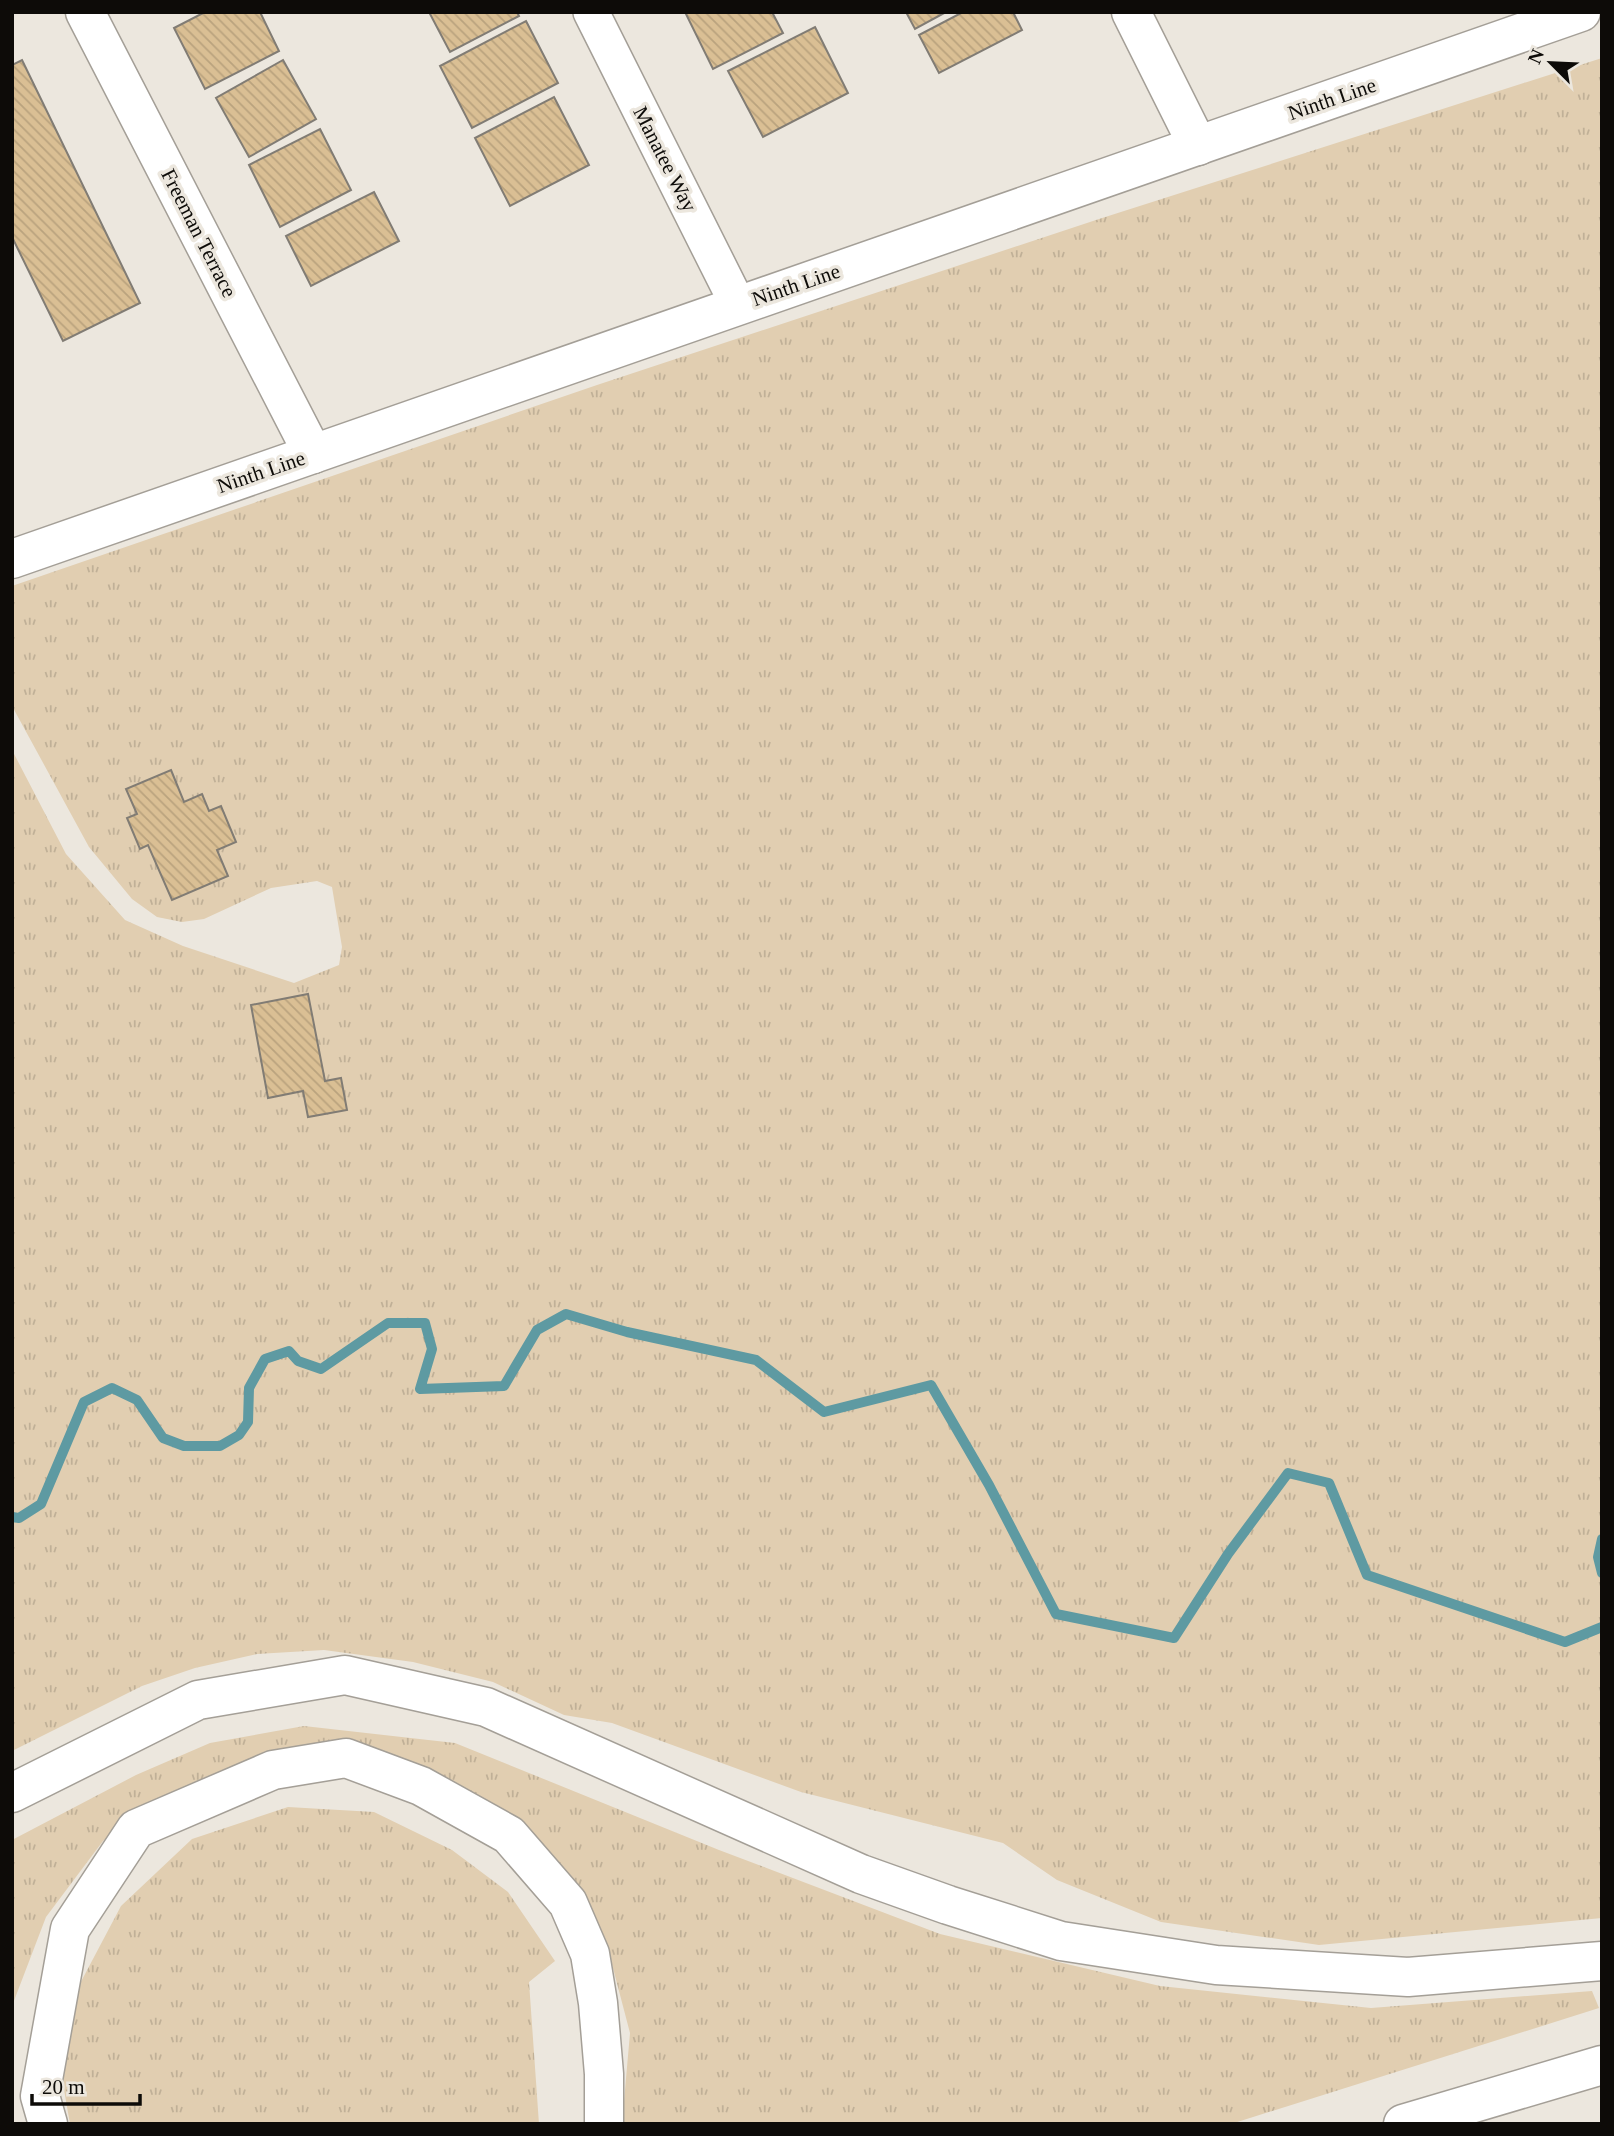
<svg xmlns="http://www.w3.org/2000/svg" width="1614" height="2136" font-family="'Times New Roman',serif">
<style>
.grass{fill:url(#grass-tufts)}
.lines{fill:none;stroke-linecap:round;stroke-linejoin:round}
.stream{stroke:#5e9aa2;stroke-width:10}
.building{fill:url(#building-back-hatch);stroke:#817c74;stroke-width:2}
.minor-casing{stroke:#a49f97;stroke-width:38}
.tertiary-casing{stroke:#a49f97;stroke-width:41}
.secondary-casing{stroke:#a49f97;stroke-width:41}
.motorway-casing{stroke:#a49f97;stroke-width:41}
.minor{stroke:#fff;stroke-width:35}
.tertiary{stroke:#fff;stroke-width:38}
.secondary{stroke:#fff;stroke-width:38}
.motorway{stroke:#fff;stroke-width:38}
.labels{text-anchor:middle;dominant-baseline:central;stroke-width:7;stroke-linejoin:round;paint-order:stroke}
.street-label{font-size:21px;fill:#0d0b08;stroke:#ece7de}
</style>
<defs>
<pattern id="grass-tufts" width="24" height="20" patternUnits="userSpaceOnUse" patternTransform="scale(1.75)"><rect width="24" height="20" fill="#e1ceb1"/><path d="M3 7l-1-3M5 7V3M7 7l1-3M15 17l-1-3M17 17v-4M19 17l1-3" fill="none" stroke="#c0b097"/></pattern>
<pattern id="building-back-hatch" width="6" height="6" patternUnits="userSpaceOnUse" patternTransform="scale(1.75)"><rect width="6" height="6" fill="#dabf94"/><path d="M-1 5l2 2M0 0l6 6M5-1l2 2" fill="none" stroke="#baa37e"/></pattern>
</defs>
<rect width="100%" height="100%" fill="#ece7de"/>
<g class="grass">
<path d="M 1602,58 L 1602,1918 L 1319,1945 L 1161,1922 L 1057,1880 L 1003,1843 L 801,1792 L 612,1723 L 564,1715 L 493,1682 L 413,1662 L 324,1650 L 257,1654 L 195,1668 L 142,1686 L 12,1751 L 12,750 L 66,854 L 125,920 L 183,946 L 294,983 L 339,965 L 342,947 L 332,887 L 317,881 L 271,888 L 204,919 L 182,922 L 157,917 L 132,899 L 89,847 L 12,706 L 12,586 L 597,385 L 1099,219 Z"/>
<path d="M 304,1726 L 455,1743 L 719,1850 L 940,1934 L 1160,1986 L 1371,2008 L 1592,1991 L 1599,2008 L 1231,2124 L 622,2124 L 630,2033 L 608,1949 L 542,1844 L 489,1801 L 416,1767 L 335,1753 L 244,1761 L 153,1802 L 103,1841 L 46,1917 L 12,2006 L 12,1840 L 136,1775 L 210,1743 Z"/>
<path d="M 288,1807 L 374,1812 L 452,1850 L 508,1892 L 555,1961 L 529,1982 L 539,2124 L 70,2124 L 63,2084 L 75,1993 L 121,1906 L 192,1839 Z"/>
</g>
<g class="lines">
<g class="stream">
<path d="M 12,1517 L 19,1518 L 41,1504 L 84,1402 L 112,1388 L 137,1400 L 163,1438 L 184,1446 L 220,1446 L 239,1435 L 248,1422 L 249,1388 L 265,1359 L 289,1351 L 298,1361 L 321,1369 L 388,1323 L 425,1323 L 432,1349 L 420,1389 L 504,1386 L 537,1330 L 566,1314 L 627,1332 L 756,1360 L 824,1412 L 931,1385 L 989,1485 L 1056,1614 L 1174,1638 L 1228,1554 L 1288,1473 L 1329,1483 L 1367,1575 L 1565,1642 L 1602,1627"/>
<path d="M 1602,1539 L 1598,1557 L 1602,1573"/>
</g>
</g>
<g class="building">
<path d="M 205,12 L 260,12 L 279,51 L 205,89 L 174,28 Z"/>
<path d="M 429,12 L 517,12 L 519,16 L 450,52 Z"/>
<path d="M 685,12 L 772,12 L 783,33 L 713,69 Z"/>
<path d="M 906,12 L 946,12 L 915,29 Z"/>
<path d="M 963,12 L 1013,12 L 1022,30 L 939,73 L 919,35 Z"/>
<path d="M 526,21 L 558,83 L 472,128 L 440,66 Z"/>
<path d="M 815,27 L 848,93 L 763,137 L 728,71 Z"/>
<path d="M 22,60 L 140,303 L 63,341 L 12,237 L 12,65 Z"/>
<path d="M 283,60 L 316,119 L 249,157 L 216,98 Z"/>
<path d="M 554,97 L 589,165 L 510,206 L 475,138 Z"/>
<path d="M 320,129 L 351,190 L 280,227 L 249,165 Z"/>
<path d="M 374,192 L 399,241 L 311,286 L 286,236 Z"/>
<path d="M 171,770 L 184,802 L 202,794 L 209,811 L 221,806 L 236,842 L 217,850 L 228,876 L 172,900 L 148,845 L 140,849 L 127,818 L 137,814 L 126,789 Z"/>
<path d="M 308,994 L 325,1081 L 341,1078 L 347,1110 L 308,1117 L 303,1091 L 268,1098 L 251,1005 Z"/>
</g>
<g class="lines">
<defs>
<path id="minor" d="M 591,12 L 738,305"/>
<g id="tertiary">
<path d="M 85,12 L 313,454"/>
<path d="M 1131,12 L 1198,146"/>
</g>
<path id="secondary" d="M 12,559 L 1581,12"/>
<g id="motorway">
<path d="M 12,1793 L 198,1700 L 345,1675 L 486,1707 L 861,1874 L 948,1905 L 1061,1941 L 1216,1965 L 1408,1977 L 1602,1961"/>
<path d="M 48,2124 L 40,2096 L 70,1929 L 136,1829 L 273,1770 L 346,1758 L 421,1786 L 509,1835 L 568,1903 L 590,1954 L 598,2003 L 604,2074 L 604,2124"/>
<path d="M 1403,2124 L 1602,2065"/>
</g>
</defs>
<use href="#minor" class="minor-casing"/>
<use href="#tertiary" class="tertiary-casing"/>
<use href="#secondary" class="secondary-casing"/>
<use href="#motorway" class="motorway-casing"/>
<use href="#minor" class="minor"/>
<use href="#tertiary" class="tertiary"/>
<use href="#secondary" class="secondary"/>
<use href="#motorway" class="motorway"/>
</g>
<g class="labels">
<g class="street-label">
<text transform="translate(1332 99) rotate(-19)">Ninth Line</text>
<text transform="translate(665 159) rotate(63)">Manatee Way</text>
<text transform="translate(199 233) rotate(63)">Freeman Terrace</text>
<text transform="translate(796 285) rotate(-19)">Ninth Line</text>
<text transform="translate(261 472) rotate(-19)">Ninth Line</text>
</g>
</g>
<rect width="1614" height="2136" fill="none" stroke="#0d0b08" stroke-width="28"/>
<g transform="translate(1551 63) rotate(294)" stroke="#ece7de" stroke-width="5" paint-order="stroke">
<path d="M0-5L12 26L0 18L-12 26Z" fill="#0d0b08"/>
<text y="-10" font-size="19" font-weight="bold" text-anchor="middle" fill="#0d0b08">N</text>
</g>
<path d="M32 2094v10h108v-10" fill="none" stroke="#0d0b08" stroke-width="3.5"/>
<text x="42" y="2094" font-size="21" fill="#0d0b08" stroke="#ece7de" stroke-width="5" paint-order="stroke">20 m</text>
</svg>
